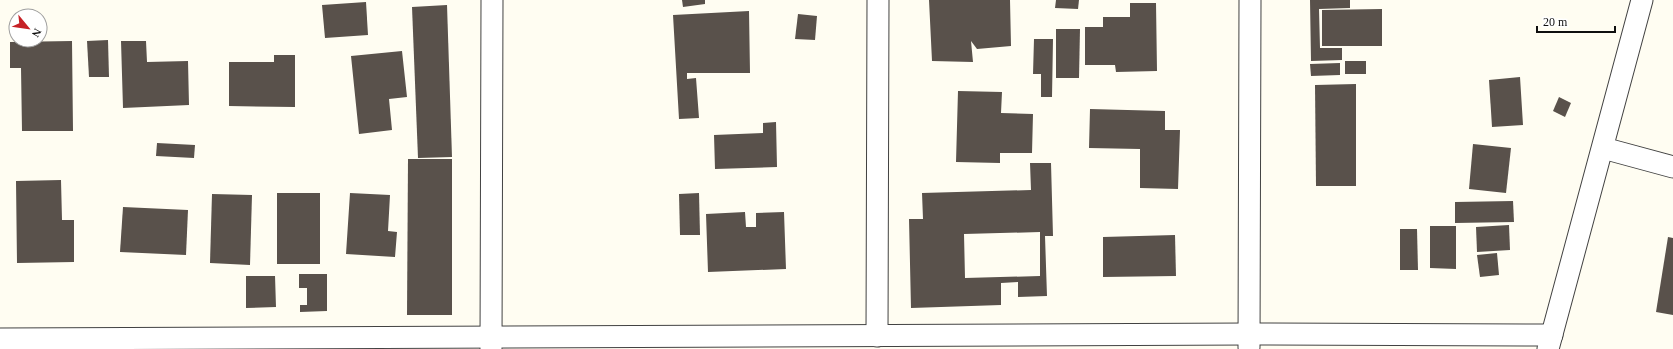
<svg xmlns="http://www.w3.org/2000/svg" width="1673" height="349" font-family="'Times New Roman',serif">
<style>
.building{fill:#59514b;fill-rule:evenodd}
.lines{fill:none;stroke-linecap:round;stroke-linejoin:round}
.street-casing{stroke:#424242;stroke-width:23}
.street{stroke:#fff;stroke-width:21}
</style>
<rect width="100%" height="100%" fill="#fffdf2"/>
<g class="building">
<path d="M 682,0 L 705,0 L 705,4 L 683,7 Z"/>
<path d="M 929,0 L 1010,0 L 1011,46 L 977,49 L 971,41 L 973,62 L 932,61 Z"/>
<path d="M 1056,0 L 1079,0 L 1078,9 L 1055,8 Z"/>
<path d="M 1310,0 L 1350,0 L 1350,8 L 1319,9 L 1320,48 L 1342,48 L 1342,60 L 1311,61 Z"/>
<path d="M 366,2 L 368,35 L 325,38 L 322,5 Z"/>
<path d="M 1130,3 L 1156,3 L 1157,71 L 1116,72 L 1115,65 L 1085,65 L 1085,27 L 1103,27 L 1103,17 L 1130,17 Z"/>
<path d="M 447,5 L 452,157 L 418,158 L 412,7 Z"/>
<path d="M 1382,9 L 1382,46 L 1322,46 L 1322,10 Z"/>
<path d="M 749,11 L 750,73 L 687,73 L 687,79 L 696,78 L 699,118 L 679,119 L 673,15 Z"/>
<path d="M 798,14 L 817,16 L 815,40 L 795,39 Z"/>
<path d="M 1056,29 L 1080,29 L 1079,78 L 1056,78 Z"/>
<path d="M 1034,39 L 1053,39 L 1052,97 L 1041,97 L 1041,74 L 1033,74 Z"/>
<path d="M 108,40 L 109,77 L 89,77 L 87,41 Z"/>
<path d="M 72,41 L 73,131 L 22,131 L 21,68 L 10,68 L 10,42 Z"/>
<path d="M 121,41 L 146,41 L 147,62 L 188,61 L 189,105 L 123,108 Z"/>
<path d="M 402,51 L 407,97 L 389,99 L 392,130 L 359,134 L 351,56 Z"/>
<path d="M 274,55 L 295,55 L 295,107 L 229,106 L 229,62 L 274,62 Z"/>
<rect x="1345" y="61" width="21" height="13"/>
<path d="M 1340,63 L 1340,75 L 1311,76 L 1310,64 Z"/>
<path d="M 1520,77 L 1523,125 L 1492,127 L 1489,80 Z"/>
<path d="M 1356,84 L 1356,186 L 1316,186 L 1315,85 Z"/>
<path d="M 958,91 L 1002,92 L 1001,113 L 1033,114 L 1032,153 L 1000,153 L 1000,163 L 956,162 Z"/>
<path d="M 1559,97 L 1571,103 L 1565,117 L 1553,111 Z"/>
<path d="M 1090,109 L 1165,111 L 1165,130 L 1180,130 L 1178,189 L 1140,188 L 1140,149 L 1089,148 Z"/>
<path d="M 776,122 L 777,167 L 715,169 L 714,135 L 763,133 L 763,123 Z"/>
<path d="M 157,143 L 195,145 L 194,158 L 156,156 Z"/>
<path d="M 1473,144 L 1511,148 L 1506,193 L 1469,189 Z"/>
<path d="M 408,159 L 452,159 L 452,315 L 407,315 Z"/>
<path d="M 1030,163 L 1051,163 L 1053,236 L 1045,236 L 1047,296 L 1018,297 L 1018,282 L 1001,283 L 1001,305 L 911,308 L 909,219 L 923,219 L 922,193 L 1031,190 ZM 1040,232 L 1040,276 L 965,278 L 964,234 Z"/>
<path d="M 61,180 L 62,220 L 74,220 L 74,262 L 17,263 L 16,181 Z"/>
<rect x="277" y="193" width="43" height="71"/>
<path d="M 350,193 L 390,195 L 388,231 L 397,232 L 395,257 L 346,254 Z"/>
<path d="M 699,193 L 700,235 L 680,235 L 679,194 Z"/>
<path d="M 212,194 L 252,195 L 250,265 L 210,263 Z"/>
<path d="M 1513,201 L 1514,222 L 1455,223 L 1455,202 Z"/>
<path d="M 123,207 L 188,210 L 186,255 L 120,252 Z"/>
<path d="M 745,212 L 746,227 L 756,227 L 756,213 L 784,212 L 786,269 L 708,272 L 706,214 Z"/>
<path d="M 1509,225 L 1510,250 L 1477,252 L 1476,227 Z"/>
<path d="M 1430,226 L 1456,226 L 1456,269 L 1430,268 Z"/>
<path d="M 1400,229 L 1417,229 L 1418,270 L 1400,270 Z"/>
<path d="M 1175,235 L 1176,276 L 1103,277 L 1103,237 Z"/>
<path d="M 1668,237 L 1673,238 L 1673,315 L 1656,312 Z"/>
<path d="M 1497,253 L 1499,275 L 1480,277 L 1477,255 Z"/>
<path d="M 299,274 L 327,274 L 327,311 L 300,312 L 300,305 L 307,305 L 307,288 L 299,288 Z"/>
<path d="M 246,276 L 275,276 L 276,307 L 246,308 Z"/>
</g>
<g class="lines">
<defs>
<g id="street">
<path d="M 1603,148 L 1673,167"/>
<path d="M 877,336 L 878,0"/>
<path d="M 0,339 L 1249,334 L 1552,335"/>
<path d="M 1249,347 L 1250,0"/>
<path d="M 491,349 L 492,0"/>
<path d="M 1548,349 L 1642,0"/>
</g>
</defs>
<use href="#street" class="street-casing"/>
<use href="#street" class="street"/>
</g>
<g transform="translate(28 28) rotate(119)"><circle r="19" fill="#ffffff" stroke="#9f9f9f"/>
<path d="M0-3L7 15L0 10L-7 15Z" fill="#c62126"/>
<text y="-6" font-size="11" font-weight="bold" text-anchor="middle" fill="#0f0f0f">N</text>
</g>
<path d="M1537 26v6h78v-6" fill="none" stroke="#0f0f0f" stroke-width="2"/>
<text x="1543" y="26" font-size="12" fill="#0f0f0f" stroke="#ffffff" stroke-width="3" paint-order="stroke">20 m</text>
</svg>
